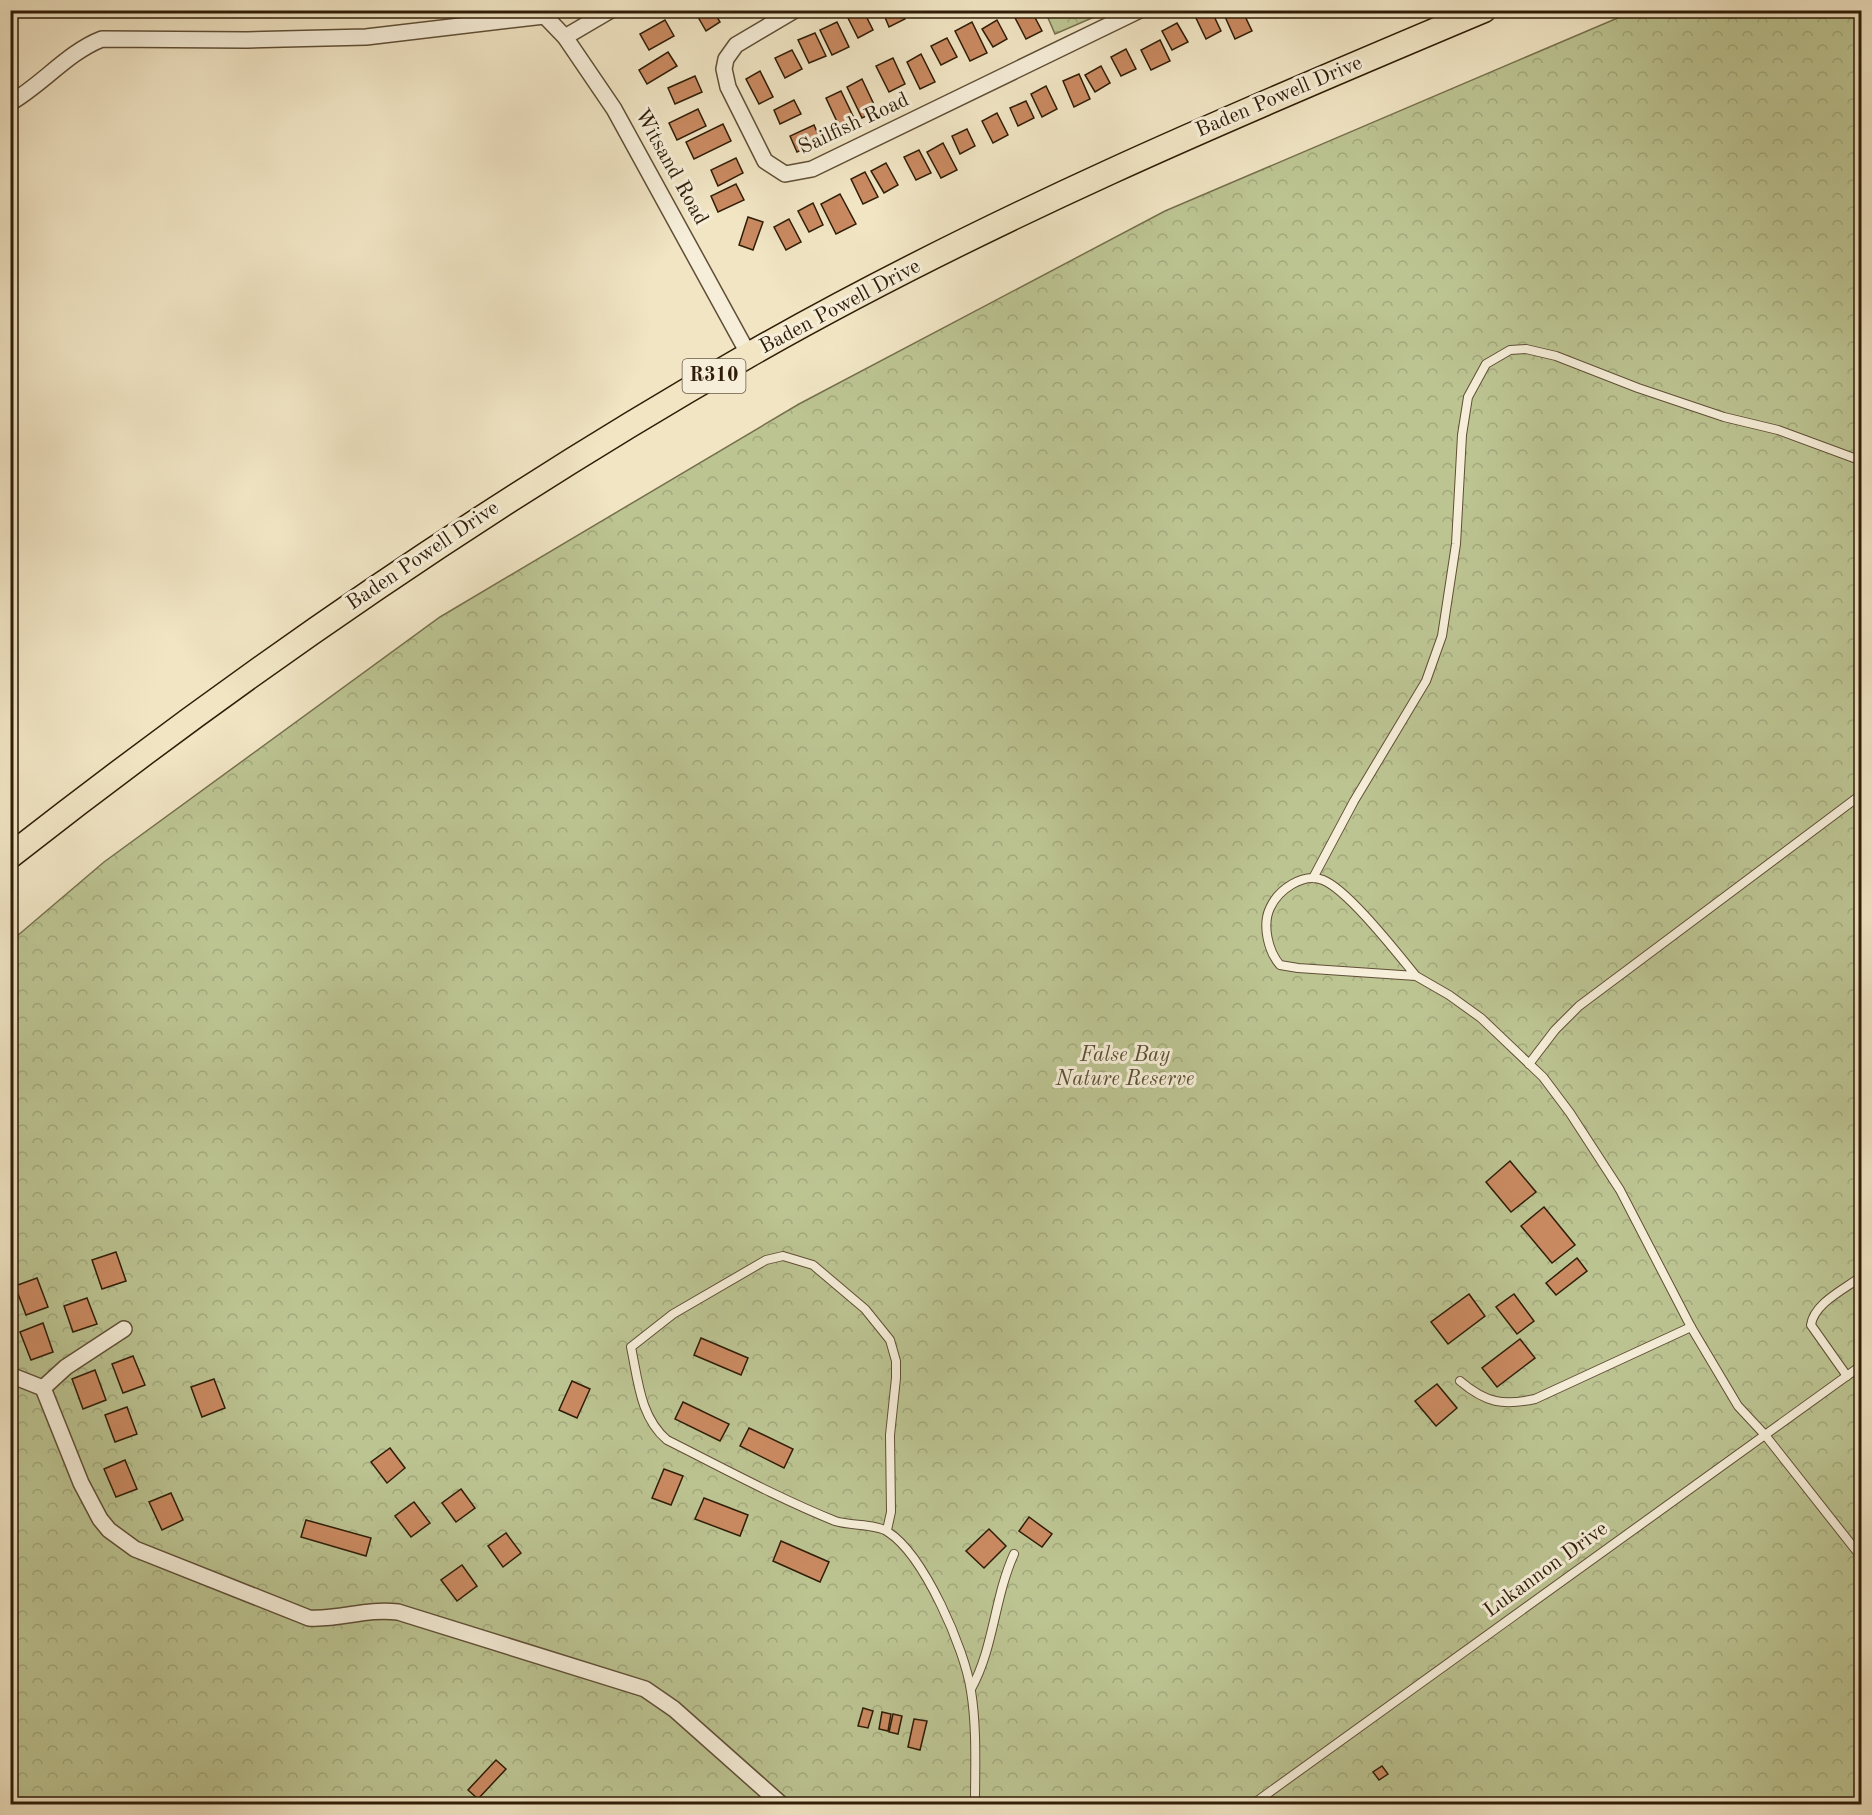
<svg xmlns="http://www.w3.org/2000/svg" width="1872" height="1815" font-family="'Old Standard TT',serif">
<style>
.forest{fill:url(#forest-crowns);stroke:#76704c;stroke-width:1.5}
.building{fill:#ca8a61;stroke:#2f1d07;stroke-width:1.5}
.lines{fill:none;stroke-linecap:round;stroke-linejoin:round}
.lane-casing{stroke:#604f36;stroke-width:10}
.street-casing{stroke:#604f36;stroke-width:18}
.primary-casing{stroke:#2f1d07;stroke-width:27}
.lane{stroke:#f6eed9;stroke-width:8}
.street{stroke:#f6eed9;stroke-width:15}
.primary{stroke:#f1e5c4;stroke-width:24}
.labels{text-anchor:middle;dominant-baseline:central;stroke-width:6;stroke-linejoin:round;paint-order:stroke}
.shield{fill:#f6eed9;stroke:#6b5c46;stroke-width:1.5}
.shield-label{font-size:20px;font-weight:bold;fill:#2f1d07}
.street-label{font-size:21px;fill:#2f1d07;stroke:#f6eed9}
.park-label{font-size:21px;font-style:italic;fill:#594f31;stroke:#f6eed9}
</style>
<defs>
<pattern id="forest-crowns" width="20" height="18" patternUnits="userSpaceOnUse" patternTransform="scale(1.5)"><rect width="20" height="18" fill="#bcc492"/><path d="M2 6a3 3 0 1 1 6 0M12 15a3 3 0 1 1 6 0" fill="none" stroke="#a2a87c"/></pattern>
</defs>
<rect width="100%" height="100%" fill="#f1e5c4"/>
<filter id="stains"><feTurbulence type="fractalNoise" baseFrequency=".00333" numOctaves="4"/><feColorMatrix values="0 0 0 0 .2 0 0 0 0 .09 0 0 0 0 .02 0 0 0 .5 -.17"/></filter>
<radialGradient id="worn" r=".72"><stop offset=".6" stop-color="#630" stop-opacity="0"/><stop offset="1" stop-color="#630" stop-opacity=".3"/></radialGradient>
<g class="forest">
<path d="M 1045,11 L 1108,11 L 1055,34 Z"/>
<path d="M 1634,11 L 1861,11 L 1861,1804 L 11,1804 L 10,942 L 104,862 L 440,617 L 799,404 L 1165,211 Z"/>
</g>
<g class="building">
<path d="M 694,10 L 713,10 L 720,22 L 706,31 Z"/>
<path d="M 857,10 L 863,10 L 873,30 L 858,38 L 847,16 Z"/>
<path d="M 882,10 L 901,10 L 905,19 L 889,27 Z"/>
<path d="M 1011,10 L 1031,10 L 1042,31 L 1026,39 Z"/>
<path d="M 1205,10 L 1211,10 L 1221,31 L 1206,39 L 1195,16 Z"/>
<path d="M 1222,10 L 1242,10 L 1252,31 L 1235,39 Z"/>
<path d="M 665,20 L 674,36 L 649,50 L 640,34 Z"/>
<path d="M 997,20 L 1007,39 L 993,47 L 982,29 Z"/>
<path d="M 837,22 L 849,47 L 832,55 L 820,30 Z"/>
<path d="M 972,22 L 987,53 L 970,61 L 955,31 Z"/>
<path d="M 1177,23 L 1188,42 L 1172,50 L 1162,31 Z"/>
<path d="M 815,33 L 826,56 L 809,63 L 798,40 Z"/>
<path d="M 947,38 L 957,57 L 941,65 L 931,46 Z"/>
<path d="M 1160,40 L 1170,61 L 1151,70 L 1141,50 Z"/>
<path d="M 1126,49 L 1136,69 L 1121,76 L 1111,57 Z"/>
<path d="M 792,50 L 802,69 L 785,78 L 775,58 Z"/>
<path d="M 668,52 L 677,66 L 647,84 L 639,70 Z"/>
<path d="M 921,54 L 935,82 L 920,89 L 907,62 Z"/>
<path d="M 893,58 L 905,84 L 889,92 L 876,66 Z"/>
<path d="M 1101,66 L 1110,83 L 1095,92 L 1085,75 Z"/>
<path d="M 760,71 L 773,97 L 759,104 L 746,79 Z"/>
<path d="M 1079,74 L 1090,99 L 1074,107 L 1063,81 Z"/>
<path d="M 695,76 L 702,92 L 675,104 L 668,88 Z"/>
<path d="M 862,79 L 877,111 L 862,118 L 847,87 Z"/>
<path d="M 1046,86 L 1057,109 L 1042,117 L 1031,94 Z"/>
<path d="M 841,91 L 854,118 L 839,126 L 826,98 Z"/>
<path d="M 794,100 L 801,114 L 780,124 L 774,110 Z"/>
<path d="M 1026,101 L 1034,118 L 1018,126 L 1010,108 Z"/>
<path d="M 698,109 L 706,126 L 677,140 L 669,123 Z"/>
<path d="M 997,113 L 1008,135 L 993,143 L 982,121 Z"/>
<path d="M 723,124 L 731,141 L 694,159 L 686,142 Z"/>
<path d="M 814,125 L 821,141 L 797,152 L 790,136 Z"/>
<path d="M 967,129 L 975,146 L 960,154 L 952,136 Z"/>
<path d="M 943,143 L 957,170 L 941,178 L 927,152 Z"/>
<path d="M 919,150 L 931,173 L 916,180 L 904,157 Z"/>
<path d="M 736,158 L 743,173 L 718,186 L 711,170 Z"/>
<path d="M 886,163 L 898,185 L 884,193 L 871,171 Z"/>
<path d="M 865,172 L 878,197 L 863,204 L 851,179 Z"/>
<path d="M 736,184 L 744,200 L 718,212 L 711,196 Z"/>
<path d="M 840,194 L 856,224 L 836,234 L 821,204 Z"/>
<path d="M 813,203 L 823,225 L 809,232 L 798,211 Z"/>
<path d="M 748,217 L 763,222 L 753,250 L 739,245 Z"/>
<path d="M 789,219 L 801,242 L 786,250 L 774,227 Z"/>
<path d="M 1510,1161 L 1536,1192 L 1511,1212 L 1486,1182 Z"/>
<path d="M 1544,1207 L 1575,1245 L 1552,1263 L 1521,1226 Z"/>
<path d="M 116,1252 L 126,1281 L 102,1289 L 92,1260 Z"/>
<path d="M 1577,1258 L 1587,1271 L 1556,1295 L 1546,1283 Z"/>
<path d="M 37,1278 L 48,1307 L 26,1315 L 15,1286 Z"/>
<path d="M 1469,1294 L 1485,1316 L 1448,1344 L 1431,1322 Z"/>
<path d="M 1514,1294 L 1534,1321 L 1517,1334 L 1496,1307 Z"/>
<path d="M 87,1298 L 97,1324 L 73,1332 L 64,1306 Z"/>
<path d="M 43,1323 L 53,1352 L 31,1360 L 20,1332 Z"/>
<path d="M 701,1338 L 748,1358 L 741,1375 L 694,1355 Z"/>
<path d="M 1520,1339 L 1535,1358 L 1497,1387 L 1482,1368 Z"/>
<path d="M 133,1356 L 145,1385 L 123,1393 L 112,1364 Z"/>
<path d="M 95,1370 L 106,1400 L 83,1409 L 72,1379 Z"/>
<path d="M 214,1379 L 225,1408 L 202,1417 L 191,1387 Z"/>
<path d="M 572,1381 L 590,1389 L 577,1418 L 559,1410 Z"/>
<path d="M 1437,1384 L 1457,1408 L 1436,1426 L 1415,1401 Z"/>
<path d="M 683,1402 L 729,1424 L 720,1441 L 675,1419 Z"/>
<path d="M 127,1407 L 137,1434 L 115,1442 L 105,1415 Z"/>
<path d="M 749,1428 L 793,1449 L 784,1468 L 740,1446 Z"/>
<path d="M 390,1448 L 405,1468 L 387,1483 L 371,1462 Z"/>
<path d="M 125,1460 L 137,1489 L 116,1497 L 104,1469 Z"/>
<path d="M 664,1469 L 683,1476 L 671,1505 L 652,1498 Z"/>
<path d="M 461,1489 L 475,1508 L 456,1522 L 442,1503 Z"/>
<path d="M 171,1493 L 183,1520 L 162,1530 L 149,1502 Z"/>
<path d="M 704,1498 L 748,1515 L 740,1536 L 695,1519 Z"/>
<path d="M 414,1502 L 430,1523 L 411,1537 L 395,1516 Z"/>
<path d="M 1029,1517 L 1052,1534 L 1042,1547 L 1019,1531 Z"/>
<path d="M 306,1520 L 371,1538 L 366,1556 L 301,1537 Z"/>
<path d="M 989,1529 L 1006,1546 L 984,1568 L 966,1551 Z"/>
<path d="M 506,1533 L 521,1553 L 503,1567 L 488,1546 Z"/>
<path d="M 781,1541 L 829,1562 L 820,1582 L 773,1561 Z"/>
<path d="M 462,1565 L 477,1586 L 457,1601 L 441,1580 Z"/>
<path d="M 863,1708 L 873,1711 L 868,1728 L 858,1726 Z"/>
<path d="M 882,1712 L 891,1714 L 888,1731 L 879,1729 Z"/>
<path d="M 893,1714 L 902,1716 L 898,1734 L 889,1732 Z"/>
<path d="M 914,1719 L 927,1721 L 920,1750 L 908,1747 Z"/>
<path d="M 496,1760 L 506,1769 L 478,1799 L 468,1790 Z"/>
<path d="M 1382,1766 L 1388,1774 L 1379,1780 L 1373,1772 Z"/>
</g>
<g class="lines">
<defs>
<g id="lane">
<path d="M 1313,878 L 1354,801 L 1426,681 L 1442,636 L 1456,544 L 1462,435 L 1468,397 L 1486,364 L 1510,350 L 1526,349 L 1556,356 L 1638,388 L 1724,417 L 1778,430 L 1862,461"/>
<path d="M 1416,976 C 1397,953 1348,890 1323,880 C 1303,872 1278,890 1270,908 C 1262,925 1268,951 1280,965 L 1298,968 L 1416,976 L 1449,995 L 1481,1018 L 1543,1077 L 1570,1113 L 1620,1190 L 1691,1327 L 1738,1406 L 1765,1435 L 1862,1558"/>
<path d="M 1529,1064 L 1555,1030 L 1579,1006 L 1862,794"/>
<path d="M 1847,1376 L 1811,1325 C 1814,1303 1845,1289 1862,1276"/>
<path d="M 1460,1381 C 1486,1403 1503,1406 1535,1399 L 1691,1327"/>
<path d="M 887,1530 L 891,1512 L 890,1435 L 896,1378 L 896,1361 L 890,1340 L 865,1309 L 813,1265 L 783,1256 L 766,1260 L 673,1314 L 631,1347 C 638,1380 640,1417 667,1440 C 723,1468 778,1498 835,1521 C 850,1526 878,1524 888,1532 C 924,1555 965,1649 971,1691 C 977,1728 975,1767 975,1804"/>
<path d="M 971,1689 C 994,1648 994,1598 1014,1554"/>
<path d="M 1253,1804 L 1862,1365"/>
</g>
<g id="street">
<path d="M 539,10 L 565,37 L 614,109 L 749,355"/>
<path d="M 795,10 L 736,45 L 726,59 L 724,69 L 728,87 L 765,161 L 785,174 L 812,169 L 1140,10"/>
<path d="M 565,37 L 611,10"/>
<path d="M 10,103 C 42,85 68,52 102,39 L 247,40 L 366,37 L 544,16"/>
<path d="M 10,1375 L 43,1388 L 81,1483 L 100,1519 L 109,1530 L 135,1549 L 309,1618 C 340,1620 366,1608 398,1612 L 645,1689 L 674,1709 L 781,1804"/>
<path d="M 43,1388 L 66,1367 L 124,1329"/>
</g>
<path id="primary" d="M 10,856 C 245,672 488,504 747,356 C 983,221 1234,115 1484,10"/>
</defs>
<use href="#lane" class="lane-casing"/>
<use href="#street" class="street-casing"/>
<use href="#primary" class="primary-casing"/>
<use href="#lane" class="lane"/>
<use href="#street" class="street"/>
<use href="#primary" class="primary"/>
</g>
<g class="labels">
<rect class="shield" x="682.5" y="359" width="63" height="34" rx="4.5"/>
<g class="shield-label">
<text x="714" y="376">R310</text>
</g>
<g class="street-label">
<text transform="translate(1279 97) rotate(-23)">Baden Powell Drive</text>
<text transform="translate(854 124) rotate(-25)">Sailfish Road</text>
<text transform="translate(671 167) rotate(61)">Witsand Road</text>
<text transform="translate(840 307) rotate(-28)">Baden Powell Drive</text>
<text transform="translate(423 556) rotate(-34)">Baden Powell Drive</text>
<text transform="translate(1546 1570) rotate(-36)">Lukannon Drive</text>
</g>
<g class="park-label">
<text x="1125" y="1055">False Bay<tspan x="1125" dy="24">Nature Reserve</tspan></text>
</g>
</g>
<rect width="1872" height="1815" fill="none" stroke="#f1e5c4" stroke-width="36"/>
<rect x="12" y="12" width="1848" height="1791" fill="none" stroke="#2f1d07" stroke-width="3"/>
<rect x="18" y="18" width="1836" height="1779" fill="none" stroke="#2f1d07" stroke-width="1.5"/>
<rect width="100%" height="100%" filter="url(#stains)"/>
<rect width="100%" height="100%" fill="url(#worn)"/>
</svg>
